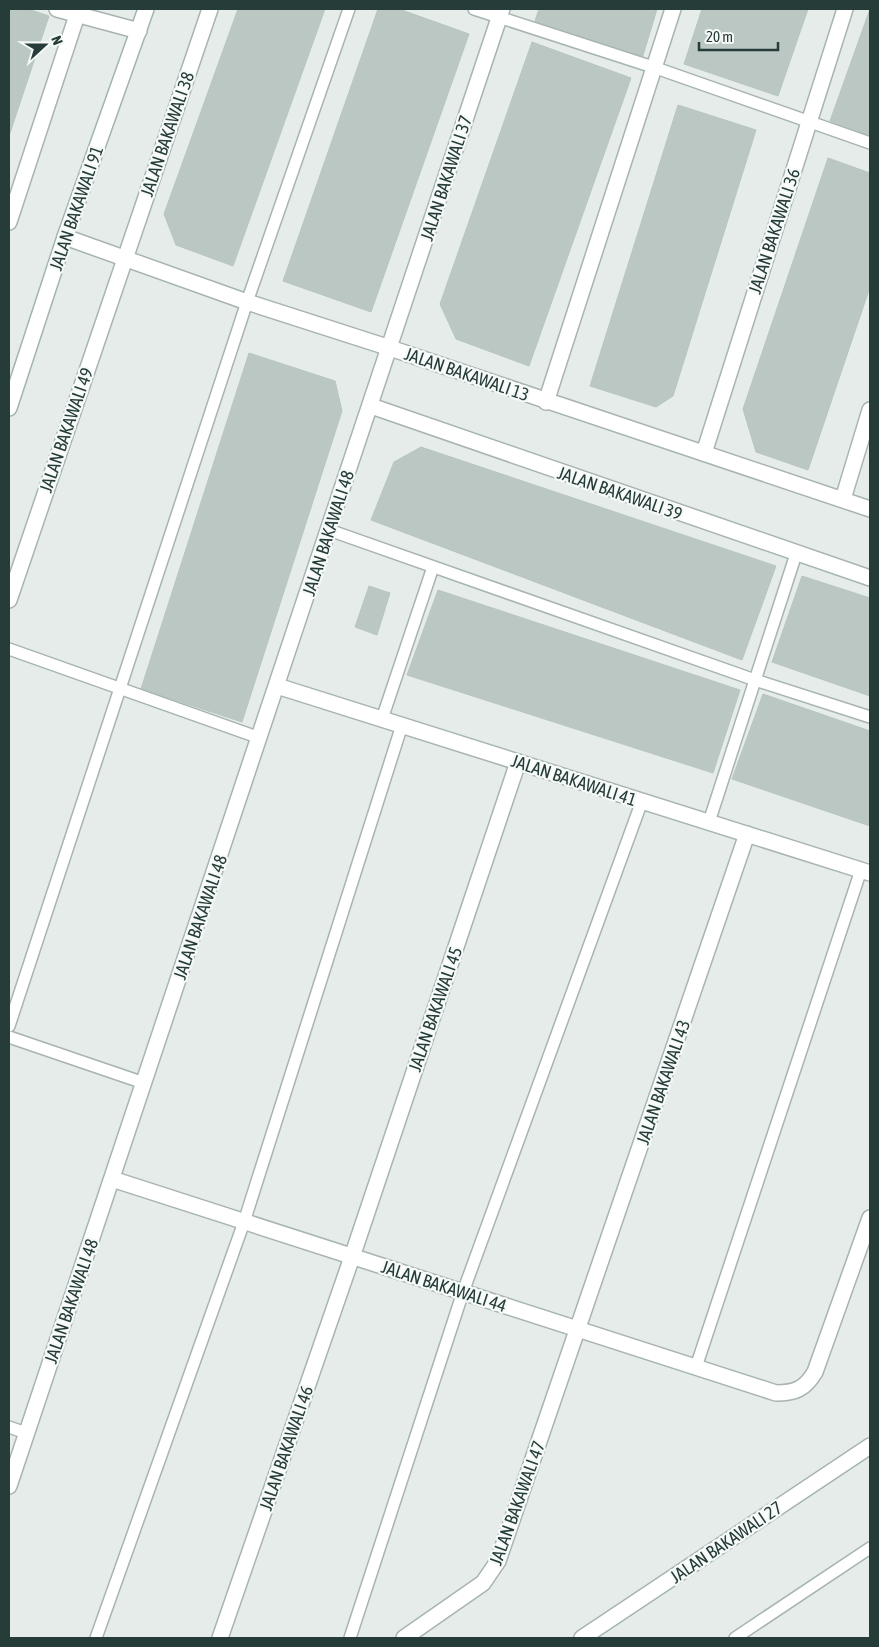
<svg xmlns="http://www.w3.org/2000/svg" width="879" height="1647" font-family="'Asap Condensed',sans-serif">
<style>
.building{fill:#bbc7c3;stroke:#b8c5c1}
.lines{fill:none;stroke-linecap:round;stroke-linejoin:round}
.service-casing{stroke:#a8b4b1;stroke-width:14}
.minor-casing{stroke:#a8b4b1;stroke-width:18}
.secondary-casing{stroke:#a2b4af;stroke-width:18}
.service{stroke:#fff;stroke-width:11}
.minor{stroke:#fff;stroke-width:15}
.secondary{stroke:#fff;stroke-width:15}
.labels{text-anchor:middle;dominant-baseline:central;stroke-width:4.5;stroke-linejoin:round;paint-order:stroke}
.street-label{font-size:18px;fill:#263c38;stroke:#f5f9f8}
</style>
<rect width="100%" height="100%" fill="#e5ecea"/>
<g class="building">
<path d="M 9,9 L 28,9 L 49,16 L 9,136 Z"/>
<path d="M 238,9 L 325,9 L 233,266 L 176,245 L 164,214 Z"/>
<path d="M 378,9 L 399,9 L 469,34 L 371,312 L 283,281 Z"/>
<path d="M 539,9 L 657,9 L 641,62 L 533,27 Z"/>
<path d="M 702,9 L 808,9 L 778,96 L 684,64 Z"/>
<path d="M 870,9 L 870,136 L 830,121 Z"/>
<path d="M 532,42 L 631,78 L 529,366 L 456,339 L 440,304 Z"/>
<path d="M 678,105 L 756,130 L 673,396 L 656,407 L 590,386 Z"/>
<path d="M 828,158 L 870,173 L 870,287 L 808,470 L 756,452 L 743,409 Z"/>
<path d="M 249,353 L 335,381 L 342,411 L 242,722 L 141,689 Z"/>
<path d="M 421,447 L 776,566 L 742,660 L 371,520 L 394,462 Z"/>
<path d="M 802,576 L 870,598 L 870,696 L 772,662 Z"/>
<path d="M 369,586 L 390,593 L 377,635 L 355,627 Z"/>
<path d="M 438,590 L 740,690 L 713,773 L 407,675 Z"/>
<path d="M 763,694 L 870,731 L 870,826 L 732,779 Z"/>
</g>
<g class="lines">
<defs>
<g id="service">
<path d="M 474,9 L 656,68 L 870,143"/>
<path d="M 329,530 L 755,680 L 870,717"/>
<path d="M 9,649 L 260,738"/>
<path d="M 382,719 L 433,567"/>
<path d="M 709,822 L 796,554"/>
<path d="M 9,1026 L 247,302 L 349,9"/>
<path d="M 9,1037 L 144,1083"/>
<path d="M 696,1367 L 861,870"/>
<path d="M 9,1427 L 26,1433"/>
<path d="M 96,1638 L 244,1222 L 402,725"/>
<path d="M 350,1638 L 463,1292 L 642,801"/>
<path d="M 735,1638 L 870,1548"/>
</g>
<g id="minor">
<path d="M 57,9 L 139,31"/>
<path d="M 9,222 L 79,9"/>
<path d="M 65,237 L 247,302 L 390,348 L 870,509"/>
<path d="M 546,402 L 673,9"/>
<path d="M 371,406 L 870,578"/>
<path d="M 704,453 L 845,9"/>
<path d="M 843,499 L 870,410"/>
<path d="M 9,600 L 210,9"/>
<path d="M 277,686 L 870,873"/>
<path d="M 112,1179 L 776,1393 C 795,1393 805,1389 815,1372 L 870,1218"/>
<path d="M 9,1486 L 502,9"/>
<path d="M 220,1638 L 352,1257 L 518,762"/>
<path d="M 404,1638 L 483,1583 L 498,1561 L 747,834"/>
<path d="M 582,1638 L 870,1446"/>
</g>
<path id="secondary" d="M 9,408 L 65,237 L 146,9"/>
</defs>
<use href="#service" class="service-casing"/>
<use href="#minor" class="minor-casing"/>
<use href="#secondary" class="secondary-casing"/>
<use href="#service" class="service"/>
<use href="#minor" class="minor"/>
<use href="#secondary" class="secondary"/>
</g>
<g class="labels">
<g class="street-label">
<text transform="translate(167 134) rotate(-71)">JALAN BAKAWALI 38</text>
<text transform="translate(446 178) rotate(-72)">JALAN BAKAWALI 37</text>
<text transform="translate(76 208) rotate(-71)">JALAN BAKAWALI 91</text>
<text transform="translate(774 231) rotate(-72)">JALAN BAKAWALI 36</text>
<text transform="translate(467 374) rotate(19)">JALAN BAKAWALI 13</text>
<text transform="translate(66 430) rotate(-71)">JALAN BAKAWALI 49</text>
<text transform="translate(620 493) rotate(19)">JALAN BAKAWALI 39</text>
<text transform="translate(328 533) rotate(-72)">JALAN BAKAWALI 48</text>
<text transform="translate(574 780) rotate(18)">JALAN BAKAWALI 41</text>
<text transform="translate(200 917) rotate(-71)">JALAN BAKAWALI 48</text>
<text transform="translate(435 1009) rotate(-71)">JALAN BAKAWALI 45</text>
<text transform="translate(663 1082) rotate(-71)">JALAN BAKAWALI 43</text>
<text transform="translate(444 1286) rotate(18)">JALAN BAKAWALI 44</text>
<text transform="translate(71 1301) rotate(-71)">JALAN BAKAWALI 48</text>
<text transform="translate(286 1448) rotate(-71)">JALAN BAKAWALI 46</text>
<text transform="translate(517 1503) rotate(-70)">JALAN BAKAWALI 47</text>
<text transform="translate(726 1542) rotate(-34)">JALAN BAKAWALI 27</text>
</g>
</g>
<rect width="879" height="1647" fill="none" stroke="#263c38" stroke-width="20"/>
<g transform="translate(45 45) rotate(69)" stroke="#f5f9f8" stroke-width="4" paint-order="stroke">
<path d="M0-4L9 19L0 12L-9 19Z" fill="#263c38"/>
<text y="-8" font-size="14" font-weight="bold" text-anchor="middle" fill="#263c38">N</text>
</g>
<path d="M699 42v8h79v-8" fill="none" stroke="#263c38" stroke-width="2.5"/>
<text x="706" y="42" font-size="15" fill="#263c38" stroke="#f5f9f8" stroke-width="4" paint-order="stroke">20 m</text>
</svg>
